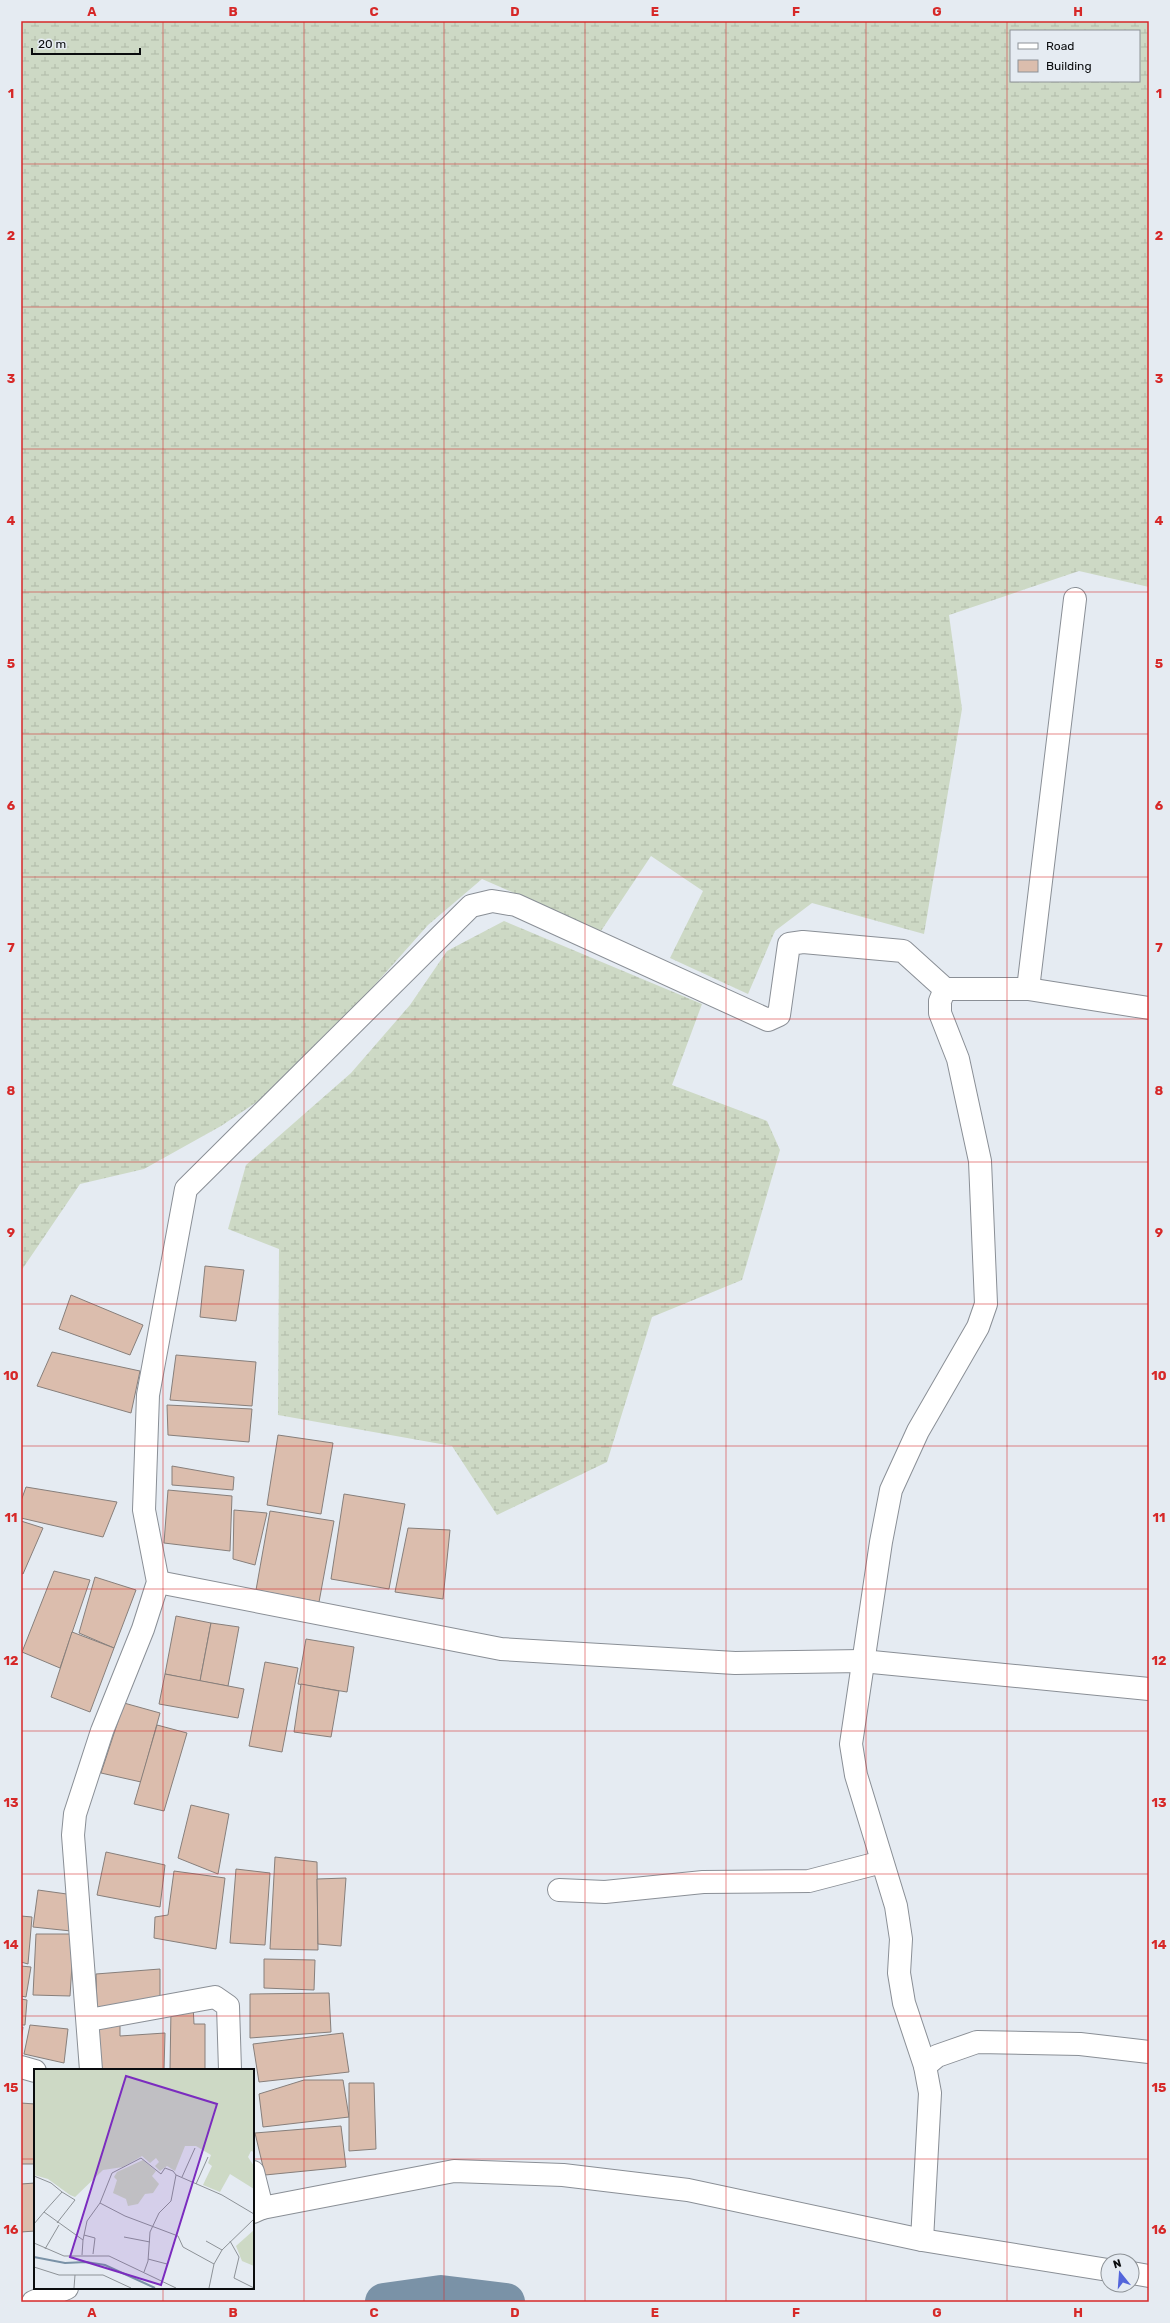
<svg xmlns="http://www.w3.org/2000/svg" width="1170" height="2323" font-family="Rubik,sans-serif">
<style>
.wetland{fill:url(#wetland-marsh);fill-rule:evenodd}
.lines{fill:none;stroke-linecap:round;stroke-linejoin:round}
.canal{stroke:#7a92a7;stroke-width:38}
.building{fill:#dbbdad;stroke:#877f7b}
.minor-casing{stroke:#8a8f96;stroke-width:24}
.minor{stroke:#fff;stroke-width:22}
.grid{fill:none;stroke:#d62828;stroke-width:1;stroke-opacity:0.55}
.inset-river{fill:none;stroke:#7a92a7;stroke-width:2}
.inset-road{fill:none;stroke:#8d9297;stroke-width:1}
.view{fill:#7b2cbf;fill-opacity:0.15;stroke:#7b2cbf;stroke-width:2}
.inset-edge{fill:none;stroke:#0a0c0e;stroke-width:2}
.neatline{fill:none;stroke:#d62828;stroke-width:1.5}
.grid-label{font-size:13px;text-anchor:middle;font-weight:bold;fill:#d62828}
</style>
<defs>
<pattern id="wetland-marsh" width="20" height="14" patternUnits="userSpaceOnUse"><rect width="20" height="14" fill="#cdd9c5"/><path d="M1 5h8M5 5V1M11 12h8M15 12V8" fill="none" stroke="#afb9a8"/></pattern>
</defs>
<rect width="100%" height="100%" fill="#e5ebf2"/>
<g class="wetland">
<path d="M 21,21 L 1149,21 L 1149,587 L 1079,571 L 949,615 L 962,709 L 924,934 L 812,903 L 775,931 L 748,994 L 670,958 L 703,891 L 651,856 L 601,931 L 482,879 L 428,925 L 291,1079 L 221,1126 L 144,1169 L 80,1184 L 21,1271 ZM 1011,31 L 1139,31 L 1139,81 L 1011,81 Z"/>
<path d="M 504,921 L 702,1004 L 672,1085 L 767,1121 L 780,1150 L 742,1280 L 652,1317 L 607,1462 L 497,1515 L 452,1446 L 278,1415 L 279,1249 L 228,1229 L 246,1165 L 351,1073 L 410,1005 L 447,951 Z"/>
</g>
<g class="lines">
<path class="canal" d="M 384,2302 L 441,2294 L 506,2302"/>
</g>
<g class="building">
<path d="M 205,1266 L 244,1270 L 236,1321 L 200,1317 Z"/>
<path d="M 71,1295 L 143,1325 L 130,1355 L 59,1329 Z"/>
<path d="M 52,1352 L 140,1371 L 131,1413 L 37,1386 Z"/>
<path d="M 176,1355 L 256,1362 L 252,1406 L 170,1400 Z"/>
<path d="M 167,1405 L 252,1409 L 249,1442 L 168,1435 Z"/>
<path d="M 278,1435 L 333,1443 L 321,1514 L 267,1505 Z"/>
<path d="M 172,1466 L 234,1477 L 233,1490 L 172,1485 Z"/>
<path d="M 26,1487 L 117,1502 L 103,1537 L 21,1518 L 21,1501 Z"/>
<path d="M 168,1490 L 232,1496 L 230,1551 L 164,1543 Z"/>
<path d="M 344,1494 L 405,1504 L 389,1589 L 331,1579 Z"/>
<path d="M 234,1510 L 267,1513 L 255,1565 L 233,1559 Z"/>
<path d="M 270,1511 L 334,1521 L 319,1602 L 256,1590 Z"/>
<path d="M 21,1521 L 43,1528 L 23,1574 L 21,1573 Z"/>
<path d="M 408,1528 L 450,1530 L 443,1599 L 395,1592 Z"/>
<path d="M 54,1571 L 90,1580 L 60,1668 L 22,1652 Z"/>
<path d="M 95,1577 L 136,1590 L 114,1648 L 79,1633 Z"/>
<path d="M 176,1616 L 211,1623 L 200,1681 L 165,1674 Z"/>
<path d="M 211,1623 L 239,1627 L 228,1686 L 200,1681 Z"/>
<path d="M 72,1632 L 114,1648 L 90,1712 L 51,1697 Z"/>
<path d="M 306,1639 L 354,1647 L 347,1692 L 298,1684 Z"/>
<path d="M 265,1662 L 298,1668 L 282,1752 L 249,1746 Z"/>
<path d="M 165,1674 L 244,1689 L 238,1718 L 159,1704 Z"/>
<path d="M 301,1684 L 339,1691 L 331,1737 L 294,1732 Z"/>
<path d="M 124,1703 L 160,1713 L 141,1782 L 101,1773 Z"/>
<path d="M 157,1725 L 187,1733 L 164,1811 L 134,1804 Z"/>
<path d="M 191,1805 L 229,1814 L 218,1874 L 178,1858 Z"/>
<path d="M 106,1852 L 165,1865 L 160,1907 L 97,1895 Z"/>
<path d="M 275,1857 L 317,1862 L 318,1950 L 270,1949 Z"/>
<path d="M 236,1869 L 270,1873 L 265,1945 L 230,1943 Z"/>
<path d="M 174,1871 L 225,1878 L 216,1949 L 154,1938 L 155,1917 L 168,1915 Z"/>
<path d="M 346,1878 L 341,1946 L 318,1944 L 317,1879 Z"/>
<path d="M 38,1890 L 74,1895 L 71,1931 L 33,1927 Z"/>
<path d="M 21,1916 L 32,1917 L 28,1964 L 21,1962 Z"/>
<path d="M 36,1934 L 74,1934 L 70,1996 L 33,1995 Z"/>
<path d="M 264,1959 L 315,1960 L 314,1990 L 264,1988 Z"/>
<path d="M 21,1966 L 31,1967 L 26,1997 L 21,1996 Z"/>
<path d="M 160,1969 L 160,2001 L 97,2008 L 96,1974 Z"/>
<path d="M 329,1993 L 331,2032 L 250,2038 L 250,1994 Z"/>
<path d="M 21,1999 L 27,2000 L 25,2025 L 21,2025 Z"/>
<path d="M 193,2005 L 194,2024 L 205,2024 L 205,2070 L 170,2070 L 171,2009 Z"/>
<path d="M 120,2023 L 120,2036 L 165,2033 L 164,2070 L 101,2070 L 97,2027 Z"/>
<path d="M 30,2025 L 68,2029 L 64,2063 L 24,2054 Z"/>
<path d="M 21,2027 L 23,2027 L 21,2042 Z"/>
<path d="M 343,2033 L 349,2072 L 259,2082 L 253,2044 Z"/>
<path d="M 304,2080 L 343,2080 L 349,2117 L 263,2127 L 259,2094 Z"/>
<path d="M 349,2083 L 374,2083 L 376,2149 L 349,2151 Z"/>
<path d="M 21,2103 L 35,2104 L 35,2164 L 21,2164 Z"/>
<path d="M 341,2126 L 346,2167 L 265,2175 L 255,2133 Z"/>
<path d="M 35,2183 L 35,2231 L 21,2232 L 21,2184 Z"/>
</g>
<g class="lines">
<defs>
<g id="minor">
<path d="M 1028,989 L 1075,599"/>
<path d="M 158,1582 L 501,1649 L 735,1663 L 862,1661 L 1149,1689"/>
<path d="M 559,1890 L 605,1892 L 703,1882 L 809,1881 L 882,1862"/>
<path d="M 89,2020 L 215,1997 L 228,2006 L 230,2070"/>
<path d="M 925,2066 L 937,2056 L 977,2042 L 1080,2044 L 1149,2052"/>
<path d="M 21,2067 L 35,2071"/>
<path d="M 91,2070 L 73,1835 L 75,1814 L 102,1731 L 143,1629 L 158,1582 L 144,1510 L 148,1395 L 186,1189 L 471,906 L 492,901 L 516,905 L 768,1020 L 779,1015 L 789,944 L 803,942 L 903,951 L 945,989"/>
<path d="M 253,2172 L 262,2208"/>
<path d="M 253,2212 L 262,2208 L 454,2171 L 563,2175 L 688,2190 L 922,2240 L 1108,2270"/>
<path d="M 922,2240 L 930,2093 L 925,2066 L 904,2003 L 899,1973 L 901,1939 L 896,1906 L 856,1775 L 851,1744 L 881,1542 L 891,1490 L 918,1431 L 978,1327 L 986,1304 L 980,1161 L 958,1059 L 940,1013 L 940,1001 L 945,989 L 1028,989 L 1149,1008"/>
<path d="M 1132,2273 L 1149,2276"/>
<path d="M 33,2302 L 67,2288"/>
</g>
</defs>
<use href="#minor" class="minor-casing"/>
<use href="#minor" class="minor"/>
</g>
<path class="grid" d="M 163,21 L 163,2070M 304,21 L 304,2302M 444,21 L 444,2302M 585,21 L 585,2302M 726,21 L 726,2302M 866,21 L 866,2302M 1007,21 L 1007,2302M 21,164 L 1149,164M 21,307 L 1149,307M 21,449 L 1149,449M 21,592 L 1149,592M 21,734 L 1149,734M 21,877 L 1149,877M 21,1019 L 1149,1019M 21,1162 L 1149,1162M 21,1304 L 1149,1304M 21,1446 L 1149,1446M 21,1589 L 1149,1589M 21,1731 L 1149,1731M 21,1874 L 1149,1874M 21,2016 L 1149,2016M 21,2159 L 35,2159M 253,2159 L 1149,2159M 163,2288 L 163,2302"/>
<g transform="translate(34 2069)">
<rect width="220" height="220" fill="#e5ebf2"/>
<path d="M 0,1 L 220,1 L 220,83 L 217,82 L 214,88 L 220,97 L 220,120 L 196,105 L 186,123 L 169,116 L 178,97 L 174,94 L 177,86 L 162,77 L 151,77 L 141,102 L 133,97 L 126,102 L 121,97 L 125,93 L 122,89 L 116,94 L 108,87 L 89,98 L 69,101 L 41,128 L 36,126 L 14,110 L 0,106 ZM 109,91 L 122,102 L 118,107 L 125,115 L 119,124 L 111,125 L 104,135 L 94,137 L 92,130 L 79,124 L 83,111 L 80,108 L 83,103 ZM 220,161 L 220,197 L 208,192 L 202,177 Z" fill="#cdd9c5"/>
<path class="inset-river" d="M 0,188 L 31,194 L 52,193 L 71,196 L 121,219"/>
<path class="inset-road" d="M 0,107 L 17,114 L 28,123 L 10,143M 148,108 L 161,79M 162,115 L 174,88M 66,134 L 91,147 L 144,167 L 149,178 L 180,195M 23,154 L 41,131 L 28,123M 0,155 L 10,143 L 49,171 L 48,186M 50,166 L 61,169 L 59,185M 90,168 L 116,173M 49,171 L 53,152 L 66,134 L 78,104 L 107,89 L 127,105 L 131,99 L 139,102 L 142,106M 172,172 L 188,181M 196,172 L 205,188 L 200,209 L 220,219M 0,174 L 30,187 L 75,187 L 142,219M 11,180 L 25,156M 114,190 L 133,195M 0,198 L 25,206 L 69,206 L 97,219M 110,203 L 114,192 L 116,163 L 125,144 L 137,132 L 142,106 L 188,126 L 220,145M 40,219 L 41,206M 175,219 L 180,195 L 188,181 L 220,150"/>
<path class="view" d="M 92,7 L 183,35 L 127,216 L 36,188 Z"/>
<rect width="220" height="220" class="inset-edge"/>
</g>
<rect width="1170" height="2323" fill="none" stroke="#e5ebf2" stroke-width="44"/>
<rect x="1010" y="30" width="130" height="52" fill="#e5ebf2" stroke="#8d9297"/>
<rect x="1018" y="43" width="20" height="6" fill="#ffffff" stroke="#8d9297"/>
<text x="1046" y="50" font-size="12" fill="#0a0c0e">Road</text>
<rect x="1018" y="60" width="20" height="12" fill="#dbbdad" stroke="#8d9297"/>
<text x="1046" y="70" font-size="12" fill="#0a0c0e">Building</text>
<g transform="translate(1120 2273) rotate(343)"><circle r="19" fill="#e5ebf2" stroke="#8d9297"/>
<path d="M0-3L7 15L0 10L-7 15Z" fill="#5365db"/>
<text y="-6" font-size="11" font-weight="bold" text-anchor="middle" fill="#0a0c0e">N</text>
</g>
<path d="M32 48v6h108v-6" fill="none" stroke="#0a0c0e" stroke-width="2"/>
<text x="38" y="48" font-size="12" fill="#0a0c0e" stroke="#e5ebf2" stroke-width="3" paint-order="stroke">20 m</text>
<rect x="22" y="22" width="1126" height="2279" class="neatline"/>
<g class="grid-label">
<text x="92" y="16">A</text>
<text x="233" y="16">B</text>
<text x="374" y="16">C</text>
<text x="515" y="16">D</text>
<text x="655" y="16">E</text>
<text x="796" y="16">F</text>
<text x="937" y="16">G</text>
<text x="1078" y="16">H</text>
<text x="11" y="98">1</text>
<text x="1159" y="98">1</text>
<text x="11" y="240">2</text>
<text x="1159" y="240">2</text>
<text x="11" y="383">3</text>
<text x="1159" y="383">3</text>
<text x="11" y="525">4</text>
<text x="1159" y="525">4</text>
<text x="11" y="668">5</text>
<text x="1159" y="668">5</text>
<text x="11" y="810">6</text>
<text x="1159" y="810">6</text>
<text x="11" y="952">7</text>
<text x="1159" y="952">7</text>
<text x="11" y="1095">8</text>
<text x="1159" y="1095">8</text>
<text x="11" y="1237">9</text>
<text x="1159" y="1237">9</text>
<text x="11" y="1380">10</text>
<text x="1159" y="1380">10</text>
<text x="11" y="1522">11</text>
<text x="1159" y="1522">11</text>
<text x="11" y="1665">12</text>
<text x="1159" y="1665">12</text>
<text x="11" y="1807">13</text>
<text x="1159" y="1807">13</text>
<text x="11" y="1949">14</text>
<text x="1159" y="1949">14</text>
<text x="11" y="2092">15</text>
<text x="1159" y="2092">15</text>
<text x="11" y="2234">16</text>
<text x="1159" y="2234">16</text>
<text x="92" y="2317">A</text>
<text x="233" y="2317">B</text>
<text x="374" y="2317">C</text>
<text x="515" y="2317">D</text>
<text x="655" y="2317">E</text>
<text x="796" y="2317">F</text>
<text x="937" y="2317">G</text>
<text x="1078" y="2317">H</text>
</g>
</svg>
